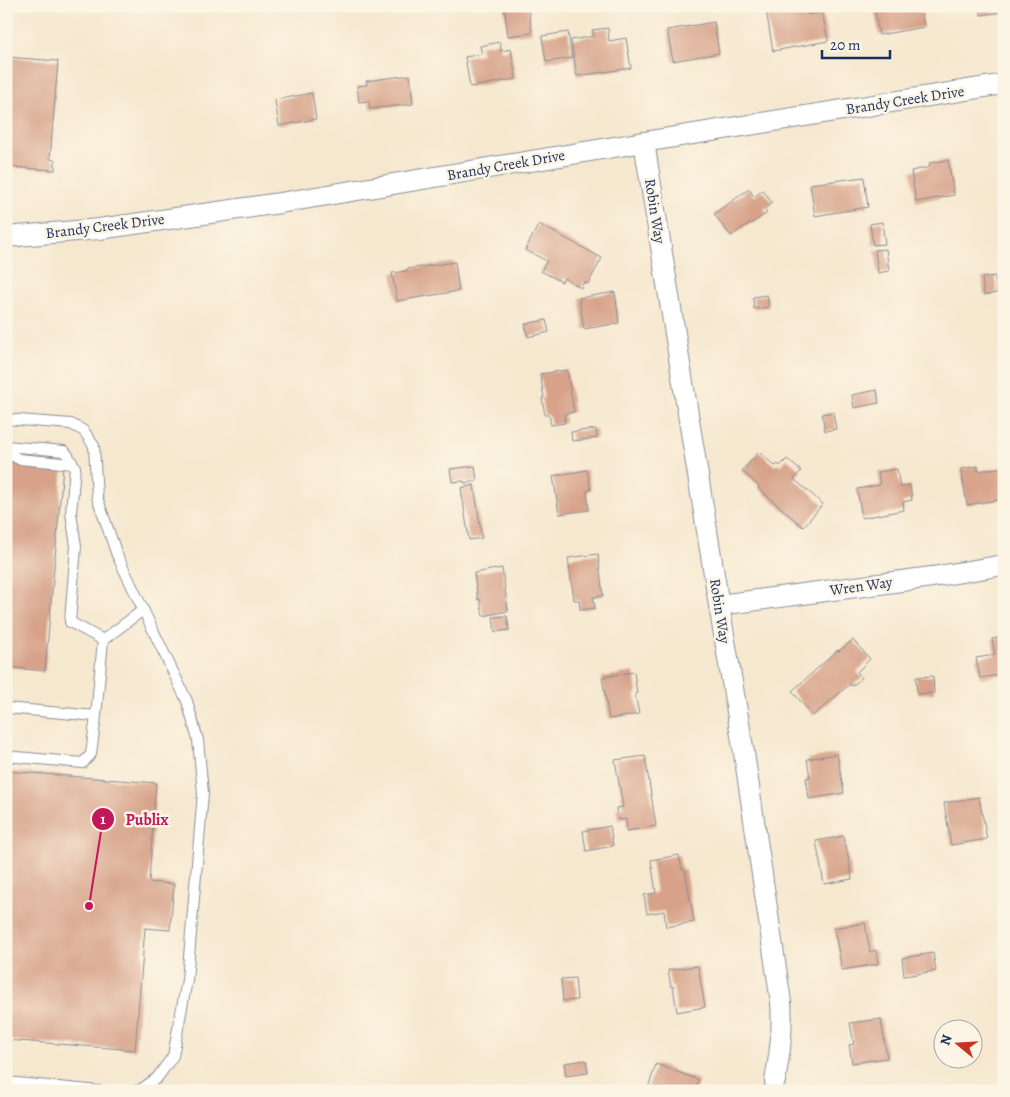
<svg xmlns="http://www.w3.org/2000/svg" width="1010" height="1097" font-family="Alegreya,serif">
<style>
.building{fill:#d7a289}
.lines{fill:none;stroke-linecap:round;stroke-linejoin:round}
.service-casing{stroke:#888c96;stroke-width:12}
.minor-casing{stroke:#888c96;stroke-width:22}
.service{stroke:#fff;stroke-width:10}
.minor{stroke:#fff;stroke-width:20}
.labels{text-anchor:middle;dominant-baseline:central;stroke-width:5;stroke-linejoin:round;paint-order:stroke}
.street-label{font-size:15px;fill:#1b2f5e;stroke:#fcf5e5}
.leader{fill:none;stroke:#c2185b;stroke-width:2}
.callout-dot{fill:#c2185b;stroke:#fcf5e5;stroke-width:2}
.mark-label{font-size:15px;text-anchor:middle;font-weight:bold;fill:#fff}
.callout-label{font-size:16px;text-anchor:middle;font-weight:bold;fill:#c2185b;stroke:#fcf5e5;stroke-width:5;stroke-linejoin:round;paint-order:stroke}
</style>
<rect width="100%" height="100%" fill="#fcf5e5"/>
<filter id="ink" filterUnits="userSpaceOnUse"><feTurbulence type="fractalNoise" baseFrequency=".02" numOctaves="2"/><feDisplacementMap in="SourceGraphic" scale="10" xChannelSelector="R" yChannelSelector="G"/><feConvolveMatrix kernelMatrix="1 2 1 2 8 2 1 2 1" color-interpolation-filters="sRGB"/></filter>
<filter id="wash" filterUnits="userSpaceOnUse"><feTurbulence type="fractalNoise" baseFrequency=".0096" numOctaves="4" result="noise"/><feDisplacementMap in="SourceGraphic" scale="20" xChannelSelector="R" yChannelSelector="G"/><feGaussianBlur stdDeviation="1.12" result="paint"/><feColorMatrix in="noise" values="0 0 0 0 0 0 0 0 0 0 0 0 0 0 0 0 0 1.4 0 .05"/><feComposite in="paint" operator="in"/></filter>
<g filter="url(#wash)">
<rect width="100%" height="100%" fill="#f6e8cf"/>
<g id="blocks">
<g class="building">
<path d="M 504,6 L 528,6 L 532,33 L 508,36 Z"/>
<path d="M 786,6 L 806,6 L 808,15 L 822,12 L 828,41 L 773,51 L 766,10 Z"/>
<path d="M 874,6 L 920,6 L 924,27 L 879,35 Z"/>
<path d="M 980,6 L 1004,6 L 1004,12 L 981,15 Z"/>
<path d="M 714,22 L 719,53 L 673,61 L 667,30 Z"/>
<path d="M 608,28 L 609,41 L 626,38 L 631,68 L 577,76 L 571,40 L 594,36 L 592,30 Z"/>
<path d="M 568,32 L 572,58 L 546,62 L 542,36 Z"/>
<path d="M 500,42 L 501,51 L 511,49 L 516,79 L 470,87 L 465,57 L 482,54 L 480,46 Z"/>
<path d="M 6,57 L 58,61 L 50,159 L 55,160 L 55,170 L 6,167 Z"/>
<path d="M 410,75 L 413,104 L 370,109 L 369,101 L 359,102 L 357,86 L 367,85 L 366,81 Z"/>
<path d="M 312,93 L 316,119 L 279,126 L 275,100 Z"/>
<path d="M 948,160 L 954,195 L 916,202 L 911,171 L 930,167 L 929,163 Z"/>
<path d="M 864,177 L 868,207 L 815,216 L 810,184 Z"/>
<path d="M 749,189 L 754,197 L 763,190 L 772,203 L 764,209 L 767,213 L 751,224 L 750,223 L 731,236 L 714,214 Z"/>
<path d="M 882,222 L 885,244 L 873,245 L 870,224 Z"/>
<path d="M 539,224 L 602,258 L 588,284 L 584,282 L 581,288 L 564,278 L 562,282 L 541,271 L 547,261 L 525,250 Z"/>
<path d="M 886,249 L 889,271 L 878,273 L 875,250 Z"/>
<path d="M 455,262 L 459,291 L 397,301 L 392,273 L 407,271 L 407,269 Z"/>
<path d="M 995,276 L 997,293 L 984,295 L 982,278 Z"/>
<path d="M 615,292 L 619,323 L 584,329 L 579,298 Z"/>
<path d="M 767,295 L 769,307 L 754,309 L 753,297 Z"/>
<path d="M 546,320 L 549,332 L 528,337 L 525,324 Z"/>
<path d="M 567,370 L 574,412 L 564,414 L 565,423 L 551,425 L 549,415 L 545,415 L 542,398 L 544,398 L 540,374 Z"/>
<path d="M 877,390 L 879,403 L 854,408 L 852,395 Z"/>
<path d="M 833,412 L 836,429 L 825,431 L 822,414 Z"/>
<path d="M 596,429 L 597,438 L 572,441 L 571,432 Z"/>
<path d="M 759,452 L 775,466 L 778,464 L 780,466 L 787,459 L 801,471 L 794,479 L 823,504 L 803,527 L 758,488 L 759,486 L 742,471 Z"/>
<path d="M 6,462 L 63,467 L 45,671 L 6,667 Z"/>
<path d="M 475,466 L 477,481 L 464,483 L 464,481 L 452,482 L 450,469 Z"/>
<path d="M 978,466 L 978,471 L 1004,467 L 1004,499 L 967,505 L 961,469 Z"/>
<path d="M 897,469 L 900,487 L 910,485 L 912,500 L 903,502 L 904,510 L 862,518 L 857,489 L 880,485 L 878,472 Z"/>
<path d="M 587,470 L 591,490 L 587,491 L 589,510 L 559,514 L 553,476 Z"/>
<path d="M 474,485 L 482,538 L 469,540 L 461,488 Z"/>
<path d="M 598,554 L 603,596 L 593,597 L 595,608 L 580,610 L 579,600 L 574,600 L 568,558 Z"/>
<path d="M 502,568 L 508,611 L 483,616 L 480,599 L 478,600 L 474,573 Z"/>
<path d="M 507,616 L 509,630 L 495,632 L 493,617 Z"/>
<path d="M 1004,637 L 1004,674 L 980,678 L 976,658 L 995,655 L 992,639 Z"/>
<path d="M 853,640 L 870,659 L 857,672 L 862,678 L 852,686 L 850,684 L 813,716 L 792,691 L 838,650 L 839,651 Z"/>
<path d="M 634,672 L 637,693 L 635,694 L 639,714 L 609,719 L 602,677 Z"/>
<path d="M 933,676 L 934,693 L 917,694 L 916,677 Z"/>
<path d="M 837,754 L 844,793 L 809,799 L 806,778 L 810,777 L 807,759 Z"/>
<path d="M 645,756 L 656,826 L 627,831 L 626,819 L 618,820 L 616,808 L 623,807 L 615,760 Z"/>
<path d="M 6,771 L 156,783 L 149,882 L 174,884 L 170,930 L 145,928 L 135,1050 L 6,1040 Z"/>
<path d="M 979,797 L 987,839 L 951,845 L 944,803 Z"/>
<path d="M 610,826 L 613,846 L 586,851 L 583,831 Z"/>
<path d="M 844,836 L 852,879 L 824,884 L 816,841 Z"/>
<path d="M 679,855 L 682,870 L 685,870 L 694,922 L 666,927 L 664,911 L 647,914 L 644,895 L 656,893 L 651,860 Z"/>
<path d="M 865,923 L 870,952 L 876,950 L 878,964 L 842,970 L 834,928 Z"/>
<path d="M 933,953 L 936,971 L 904,976 L 902,958 Z"/>
<path d="M 698,966 L 705,1007 L 677,1012 L 673,986 L 671,987 L 668,970 Z"/>
<path d="M 575,978 L 577,1000 L 563,1001 L 561,979 Z"/>
<path d="M 881,1019 L 887,1058 L 852,1063 L 849,1045 L 854,1044 L 850,1023 Z"/>
<path d="M 586,1060 L 588,1073 L 566,1076 L 564,1063 Z"/>
<path d="M 656,1064 L 699,1080 L 695,1091 L 647,1091 Z"/>
<path d="M 914,1086 L 915,1091 L 901,1091 L 901,1088 Z"/>
</g>
</g>
</g>
<g filter="url(#ink)">
<use href="#blocks" fill-opacity="0" stroke="#888c96" stroke-width="1"/>
<g class="lines">
<defs>
<g id="service">
<path d="M 6,419 L 71,424 L 84,431 L 94,446 L 97,497 L 117,555 L 187,701 L 198,740 L 203,793 L 187,980 L 173,1056 L 157,1078 L 140,1090 L 135,1091"/>
<path d="M 6,446 L 64,451 L 67,454 L 73,464"/>
<path d="M 6,452 L 19,459 L 73,464 L 75,467 L 71,513 L 76,546 L 70,622 L 103,640"/>
<path d="M 6,708 L 96,716 L 103,640 L 143,610"/>
<path d="M 6,756 L 83,763 L 91,754 L 96,716"/>
<path d="M 6,1082 L 100,1091"/>
<path d="M 767,1091 L 775,1081"/>
</g>
<g id="minor">
<path d="M 644,142 L 719,605 L 744,753 L 781,1002 C 783,1030 780,1053 775,1081"/>
<path d="M 6,237 L 99,229 L 280,203 L 644,142 L 1004,84"/>
<path d="M 719,605 L 932,577 L 1004,565"/>
</g>
</defs>
<use href="#service" class="service-casing"/>
<use href="#minor" class="minor-casing"/>
<use href="#service" class="service"/>
<use href="#minor" class="minor"/>
</g>
</g>
<g class="labels">
<g class="street-label">
<text transform="translate(905 100) rotate(-9)">Brandy Creek Drive</text>
<text transform="translate(506 165) rotate(-10)">Brandy Creek Drive</text>
<text transform="translate(655 211) rotate(81)">Robin Way</text>
<text transform="translate(105 226) rotate(-7)">Brandy Creek Drive</text>
<text transform="translate(861 586) rotate(-8)">Wren Way</text>
<text transform="translate(720 611) rotate(81)">Robin Way</text>
</g>
</g>
<path class="leader" d="M89 906L103 819"/>
<g class="callout-dot">
<circle cx="89" cy="906" r="5"/>
<circle cx="103" cy="819" r="12"/>
</g>
<g class="mark-label">
<text x="103" y="824">1</text>
</g>
<g class="callout-label">
<text x="147" y="825">Publix</text>
</g>
<rect width="1010" height="1097" fill="none" stroke="#fcf5e5" stroke-width="25"/>
<g transform="translate(958 1044) rotate(288)"><circle r="24" fill="#fcf5e5" stroke="#a2a6af"/>
<path d="M0-4L9 19L0 12L-9 19Z" fill="#c8321e"/>
<text y="-8" font-size="14" font-weight="bold" text-anchor="middle" fill="#1b2f5e">N</text>
</g>
<path d="M822 50v8h68v-8" fill="none" stroke="#1b2f5e" stroke-width="2.5"/>
<text x="830" y="50" font-size="15" fill="#1b2f5e" stroke="#fcf5e5" stroke-width="4" paint-order="stroke">20 m</text>
</svg>
